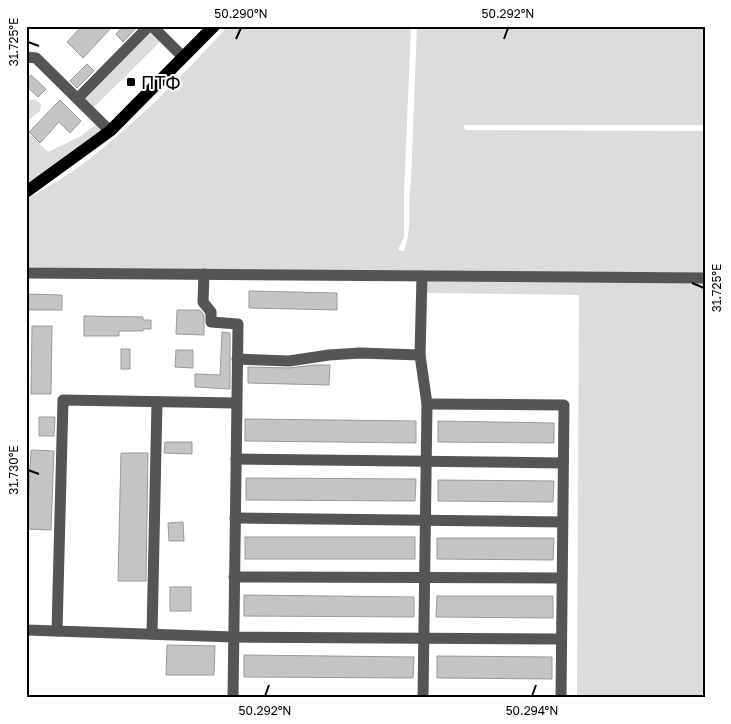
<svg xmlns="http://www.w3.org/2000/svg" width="731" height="724" font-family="'Golos Text',sans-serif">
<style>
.green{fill:#dcdcdc}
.building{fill:#c4c4c4;stroke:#999}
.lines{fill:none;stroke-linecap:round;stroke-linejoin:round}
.minor{stroke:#555;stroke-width:11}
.major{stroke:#000;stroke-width:12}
.ticks{fill:none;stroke:#000;stroke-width:2}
.poi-dot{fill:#000;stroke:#fff;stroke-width:2}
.labels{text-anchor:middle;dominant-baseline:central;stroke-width:4;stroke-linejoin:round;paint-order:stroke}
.poi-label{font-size:18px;fill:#000;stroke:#fff;text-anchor:start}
.neatline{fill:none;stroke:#000;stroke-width:2}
.ticks-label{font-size:12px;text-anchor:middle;fill:#000}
</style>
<rect width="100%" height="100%" fill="#fff"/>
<g class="green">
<path d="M 228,26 L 411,26 L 404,194 L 404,237 L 398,250 L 404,251 C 413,227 407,205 411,181 L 417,26 L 705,26 L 705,125 L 464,125 L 465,130 L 705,131 L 705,276 L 253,272 L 26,267 L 26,200 C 45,188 66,177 84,163 C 137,123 183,75 228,26 Z"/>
<path d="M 151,28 L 163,39 L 92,109 L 81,98 Z"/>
<path d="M 34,99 L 41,104 L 40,111 L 27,121 L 27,132 L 48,152 L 81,136 L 98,123 L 105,131 L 26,185 L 26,102 Z"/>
<path d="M 426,279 L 705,282 L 705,698 L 577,698 L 579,295 L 426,293 Z"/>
</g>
<g class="building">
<path d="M 82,26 L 113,26 L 83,58 L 67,42 Z"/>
<path d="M 123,26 L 138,26 L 123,42 L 116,34 Z"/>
<path d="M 87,64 L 94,71 L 77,88 L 70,81 Z"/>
<path d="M 31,75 L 46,89 L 38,97 L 26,86 L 26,80 Z"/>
<path d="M 60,100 L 81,121 L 70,133 L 59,122 L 40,143 L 29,132 Z"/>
<path d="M 249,291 L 337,293 L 337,310 L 249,308 Z"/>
<path d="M 26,294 L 62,295 L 62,310 L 26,310 Z"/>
<path d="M 177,310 L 200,310 L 204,315 L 204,335 L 176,334 Z"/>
<path d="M 84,316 L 143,317 L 143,320 L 151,320 L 151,329 L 143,329 L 143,331 L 119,331 L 119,336 L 84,336 Z"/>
<path d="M 32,326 L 52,326 L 51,394 L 31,394 Z"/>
<path d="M 222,332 L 230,333 L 230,389 L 195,387 L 195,374 L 220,375 Z"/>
<rect x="121" y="349" width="9" height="20"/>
<path d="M 176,350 L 193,350 L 193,368 L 175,367 Z"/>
<path d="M 314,365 L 330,365 L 329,385 L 248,383 L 248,367 L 289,368 Z"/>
<path d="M 39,417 L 55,417 L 54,436 L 39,436 Z"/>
<path d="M 245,419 L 416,421 L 416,443 L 245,441 Z"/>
<path d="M 438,421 L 554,423 L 554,443 L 438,442 Z"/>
<path d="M 165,442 L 192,442 L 192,454 L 164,453 Z"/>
<path d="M 31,450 L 54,451 L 51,530 L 27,529 Z"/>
<path d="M 121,453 L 148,453 L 146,581 L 118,581 Z"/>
<path d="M 246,478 L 416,479 L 415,501 L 246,500 Z"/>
<path d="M 438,480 L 554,481 L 553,502 L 438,501 Z"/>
<path d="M 183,522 L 184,541 L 169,541 L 168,523 Z"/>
<rect x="245" y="537" width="170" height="22"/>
<path d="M 437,538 L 554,538 L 553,560 L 437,559 Z"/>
<rect x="170" y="587" width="21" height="24"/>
<path d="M 244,595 L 414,597 L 414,617 L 244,616 Z"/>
<path d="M 437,596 L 553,596 L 553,618 L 436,617 Z"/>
<path d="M 167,645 L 215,646 L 214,675 L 166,675 Z"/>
<path d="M 244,655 L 414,657 L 413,678 L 244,677 Z"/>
<path d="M 437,656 L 552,657 L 552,679 L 437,678 Z"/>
</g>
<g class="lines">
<g class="minor">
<path d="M 152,26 L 183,57"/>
<path d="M 26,57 L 36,58 L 110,131"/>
<path d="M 78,98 L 149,26"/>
<path d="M 26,273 L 705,278"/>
<path d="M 204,274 L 203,302 L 211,312 L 211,322 L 238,324 L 233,698"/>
<path d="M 420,355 L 422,276"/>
<path d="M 237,359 L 289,361 L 329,355 L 360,353 L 420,355 L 427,404 L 423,698"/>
<path d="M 427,404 L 564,405 L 561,698"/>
<path d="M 236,459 L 563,463"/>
<path d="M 235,518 L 562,522"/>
<path d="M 234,577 L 562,578"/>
<path d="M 26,630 L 233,637 L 561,639"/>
<path d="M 57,631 L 63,400 L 236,403"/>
<path d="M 152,634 L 157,402"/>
</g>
<path class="major" d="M 26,192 L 110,131 L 214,26"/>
</g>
<path class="ticks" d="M 236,39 L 241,28M 504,39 L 508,28M 28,42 L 39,46M 692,283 L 704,288M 28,470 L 39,474M 265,696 L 269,685M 532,696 L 536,685"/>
<rect class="poi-dot" x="126" y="77" width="10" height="10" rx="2.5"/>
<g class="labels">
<g class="poi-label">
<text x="141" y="82">ПТФ</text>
</g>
</g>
<rect width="731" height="724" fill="none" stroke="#ffffff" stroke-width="55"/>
<rect x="28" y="28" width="676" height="668" class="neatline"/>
<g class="ticks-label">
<text x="241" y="18">50.290°N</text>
<text x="508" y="18">50.292°N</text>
<text transform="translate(14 42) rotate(-90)" y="4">31.725°E</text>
<text transform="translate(717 288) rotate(-90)" y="4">31.725°E</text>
<text transform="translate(14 470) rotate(-90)" y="4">31.730°E</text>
<text x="265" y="715">50.292°N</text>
<text x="532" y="715">50.294°N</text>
</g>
</svg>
